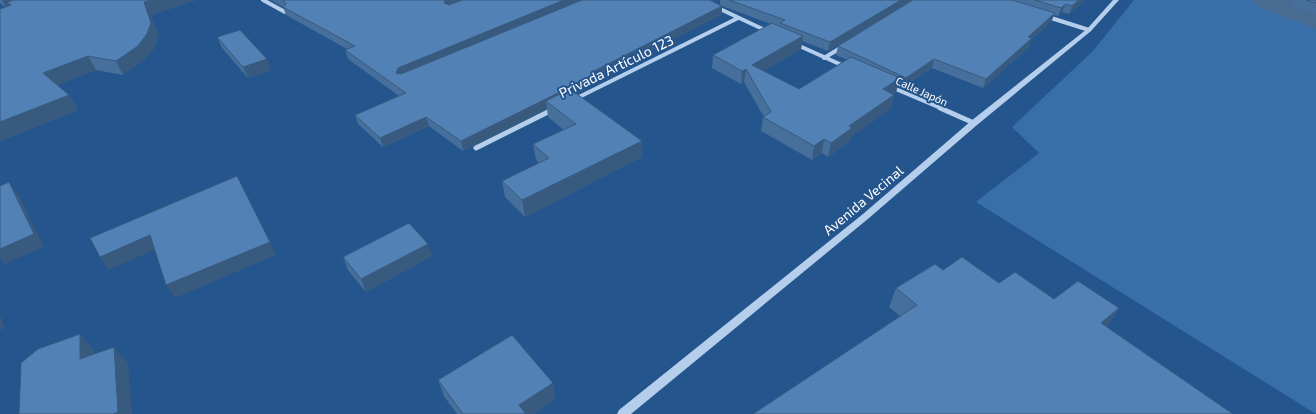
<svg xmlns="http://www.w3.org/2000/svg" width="1316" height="414" font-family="'Exo 2',sans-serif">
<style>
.green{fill:#396fa9}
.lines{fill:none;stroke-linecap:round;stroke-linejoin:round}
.river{fill:#486b92;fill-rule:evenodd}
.minor-far1{stroke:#b4ceeb;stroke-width:4}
.minor{stroke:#b4ceeb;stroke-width:5}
.tertiary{fill:#b4ceeb;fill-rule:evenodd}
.wall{fill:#466f9c}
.shaded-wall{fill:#395a7f}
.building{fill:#5181b5;stroke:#395a7f}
.labels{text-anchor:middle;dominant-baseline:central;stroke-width:4;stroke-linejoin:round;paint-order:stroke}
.far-street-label{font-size:11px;fill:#fff;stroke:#25558d}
.street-label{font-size:14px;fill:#fff;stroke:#25558d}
</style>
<rect width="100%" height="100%" fill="#25558d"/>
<path class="green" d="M 1134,0 L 1265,0 L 1316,19 L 1316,414 L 976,202 L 1039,153 L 1012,127 L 1093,51 Z"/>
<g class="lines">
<path class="river" d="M 1252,0 L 1300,0 L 1316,6 L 1316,29 L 1257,7 Z"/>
<g class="minor-far1">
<path d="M 263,0 L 285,12"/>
<path d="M 718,8 L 767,31"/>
<path d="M 1048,17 L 1089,30"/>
<path d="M 795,44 L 844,66"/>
<path d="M 824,58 L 842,47"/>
<path d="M 891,87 L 943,109"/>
<path d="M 575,99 L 738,18"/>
</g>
<g class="minor">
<path d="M 940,108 L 974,123"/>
<path d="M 476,148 L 552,110"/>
</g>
<path class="tertiary" d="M 1113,0 L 1119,0 L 1091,31 L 977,125 L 869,218 L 631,414 L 617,414 L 619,410 L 863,214 L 971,121 L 1087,29 Z"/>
</g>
<g class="wall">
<path d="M 0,0 L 196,0 L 151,15 L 158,36 L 154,48 L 145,59 L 123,75 L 96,70 L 57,85 L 69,95 L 78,110 L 0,141 L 0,9 L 5,7 L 0,3 Z"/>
<path d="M 271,0 L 714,0 L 711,1 L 720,5 L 720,0 L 913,0 L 828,51 L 802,41 L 801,49 L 763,71 L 799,89 L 847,60 L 836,55 L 838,46 L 913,0 L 1085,0 L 1069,14 L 1062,12 L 1058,16 L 1054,15 L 1051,22 L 1031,40 L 1029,47 L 983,88 L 932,68 L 904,87 L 898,84 L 896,92 L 893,94 L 894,95 L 891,108 L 851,137 L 849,142 L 828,157 L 822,153 L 812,160 L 761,131 L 763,117 L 764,117 L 744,82 L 741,84 L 712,68 L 713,55 L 771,24 L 722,6 L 722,14 L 597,78 L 597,82 L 576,93 L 642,157 L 525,217 L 505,197 L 502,181 L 539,163 L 536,160 L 533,144 L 564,130 L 548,117 L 547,109 L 463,151 L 429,126 L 383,147 L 358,124 L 355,115 L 399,96 L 348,59 L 345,50 L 347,49 L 286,15 L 283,7 Z"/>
<path d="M 1290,0 L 1316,0 L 1316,14 L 1290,5 L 1293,1 Z"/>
<path d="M 217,37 L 271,70 L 248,78 L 222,48 Z"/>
<path d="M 432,256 L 366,292 L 348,270 L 343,257 Z"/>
<path d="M 943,270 L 999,283 L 1054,299 L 1119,308 L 1107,327 L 900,316 L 889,307 L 896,288 Z"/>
<path d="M 438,380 L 553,383 L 555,399 L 534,414 L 457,414 L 444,396 Z"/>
</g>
<g class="shaded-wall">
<path d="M 2,0 L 39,0 L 11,5 L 7,2 L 11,9 L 8,10 Z"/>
<path d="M 151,0 L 196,0 L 151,15 L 158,36 L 154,48 L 145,59 L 123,75 L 116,61 L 144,2 Z"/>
<path d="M 445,0 L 465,0 L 448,6 L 444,3 Z"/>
<path d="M 564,0 L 585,0 L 401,77 L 396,73 L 398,68 Z"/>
<path d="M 901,0 L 913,0 L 828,51 L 830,42 Z"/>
<path d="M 1079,0 L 1085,0 L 1069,14 L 1072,6 Z"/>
<path d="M 1066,4 L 1062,12 L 1058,16 L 1061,8 Z"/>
<path d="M 722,6 L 722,14 L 597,78 L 597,82 L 565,99 L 546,101 L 547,109 L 463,151 L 461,141 L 594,71 Z"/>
<path d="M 1055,13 L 1051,22 L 1031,40 L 1029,47 L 983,88 L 986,79 L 1028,37 Z"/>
<path d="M 803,36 L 801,49 L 750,79 L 752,65 Z"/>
<path d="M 88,56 L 96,70 L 52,87 L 43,73 Z"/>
<path d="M 267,59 L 271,70 L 248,78 L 243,67 Z"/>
<path d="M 934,59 L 932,68 L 904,87 L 906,78 Z"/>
<path d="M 746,69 L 744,82 L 741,84 L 742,71 Z"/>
<path d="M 900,78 L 896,92 L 879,103 L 883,89 Z"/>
<path d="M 69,95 L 78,110 L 0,141 L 0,122 Z"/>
<path d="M 894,95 L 891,108 L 851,137 L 849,142 L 828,157 L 831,143 L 849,126 Z"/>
<path d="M 426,117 L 429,126 L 383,147 L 380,138 Z"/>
<path d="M 824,139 L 822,153 L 812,160 L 814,146 Z"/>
<path d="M 642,141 L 642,157 L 525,217 L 522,200 Z"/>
<path d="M 237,176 L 276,255 L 175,298 L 166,285 Z"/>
<path d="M 9,182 L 19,195 L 44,247 L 5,264 L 0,258 L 0,249 Z"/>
<path d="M 150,235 L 158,248 L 109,270 L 100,257 Z"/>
<path d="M 428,244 L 432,256 L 366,292 L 361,279 Z"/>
<path d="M 1119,308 L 1107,327 L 1101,323 Z"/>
<path d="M 0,315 L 5,328 L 0,330 Z"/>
<path d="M 80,334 L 94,350 L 95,376 L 80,359 Z"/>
<path d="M 114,347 L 128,363 L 132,414 L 113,414 Z"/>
<path d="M 553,383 L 555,399 L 534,414 L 521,414 L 519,405 Z"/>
</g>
<g class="building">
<path d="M 14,0 L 151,0 L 144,2 L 151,23 L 147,34 L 138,46 L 116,61 L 88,56 L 43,73 L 69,95 L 0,122 L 0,9 L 11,5 L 7,2 Z"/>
<path d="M 283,0 L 445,0 L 444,3 L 449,5 L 462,0 L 564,0 L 398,68 L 396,73 L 401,74 L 582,0 L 709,0 L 722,6 L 594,71 L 597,73 L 564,90 L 461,141 L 426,117 L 380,138 L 355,115 L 406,93 L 345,50 L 355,46 L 283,7 L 286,4 Z"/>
<path d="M 729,0 L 901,0 L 830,42 L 780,23 L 785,20 Z"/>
<path d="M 913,0 L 1012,0 L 1055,13 L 1028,37 L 1032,38 L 986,79 L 934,59 L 906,78 L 838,46 Z"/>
<path d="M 1035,0 L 1079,0 L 1072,6 L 1066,4 L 1061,8 Z"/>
<path d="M 1306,0 L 1316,0 L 1316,3 Z"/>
<path d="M 772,23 L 803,36 L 752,65 L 799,89 L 851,57 L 900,78 L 883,89 L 894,95 L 849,126 L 852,128 L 831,143 L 824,139 L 814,146 L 763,117 L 771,112 L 746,69 L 742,71 L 713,55 Z"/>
<path d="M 240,30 L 267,59 L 243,67 L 217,37 Z"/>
<path d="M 570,89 L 642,141 L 522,200 L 502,181 L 549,158 L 533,144 L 576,124 L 546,101 Z"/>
<path d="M 237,176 L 270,242 L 166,285 L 150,235 L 100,257 L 90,238 Z"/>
<path d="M 9,182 L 34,234 L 0,249 L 0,186 Z"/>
<path d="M 409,223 L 428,244 L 361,279 L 343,257 Z"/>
<path d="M 962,257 L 999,283 L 1015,272 L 1054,299 L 1078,281 L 1119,308 L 1101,323 L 1233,414 L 753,414 L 917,305 L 896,288 L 935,264 L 943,270 Z"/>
<path d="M 80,334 L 80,359 L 114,347 L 118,412 L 113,414 L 19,414 L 21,363 L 38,349 Z"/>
<path d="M 512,335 L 553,383 L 519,405 L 526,414 L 463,414 L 438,380 Z"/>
</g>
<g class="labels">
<g class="far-street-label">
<text transform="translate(922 91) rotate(24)">Calle Japón</text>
</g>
<g class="street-label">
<text transform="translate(616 66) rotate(-26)">Privada Artículo 123</text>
<text transform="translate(863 200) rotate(-40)">Avenida Vecinal</text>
</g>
</g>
</svg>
